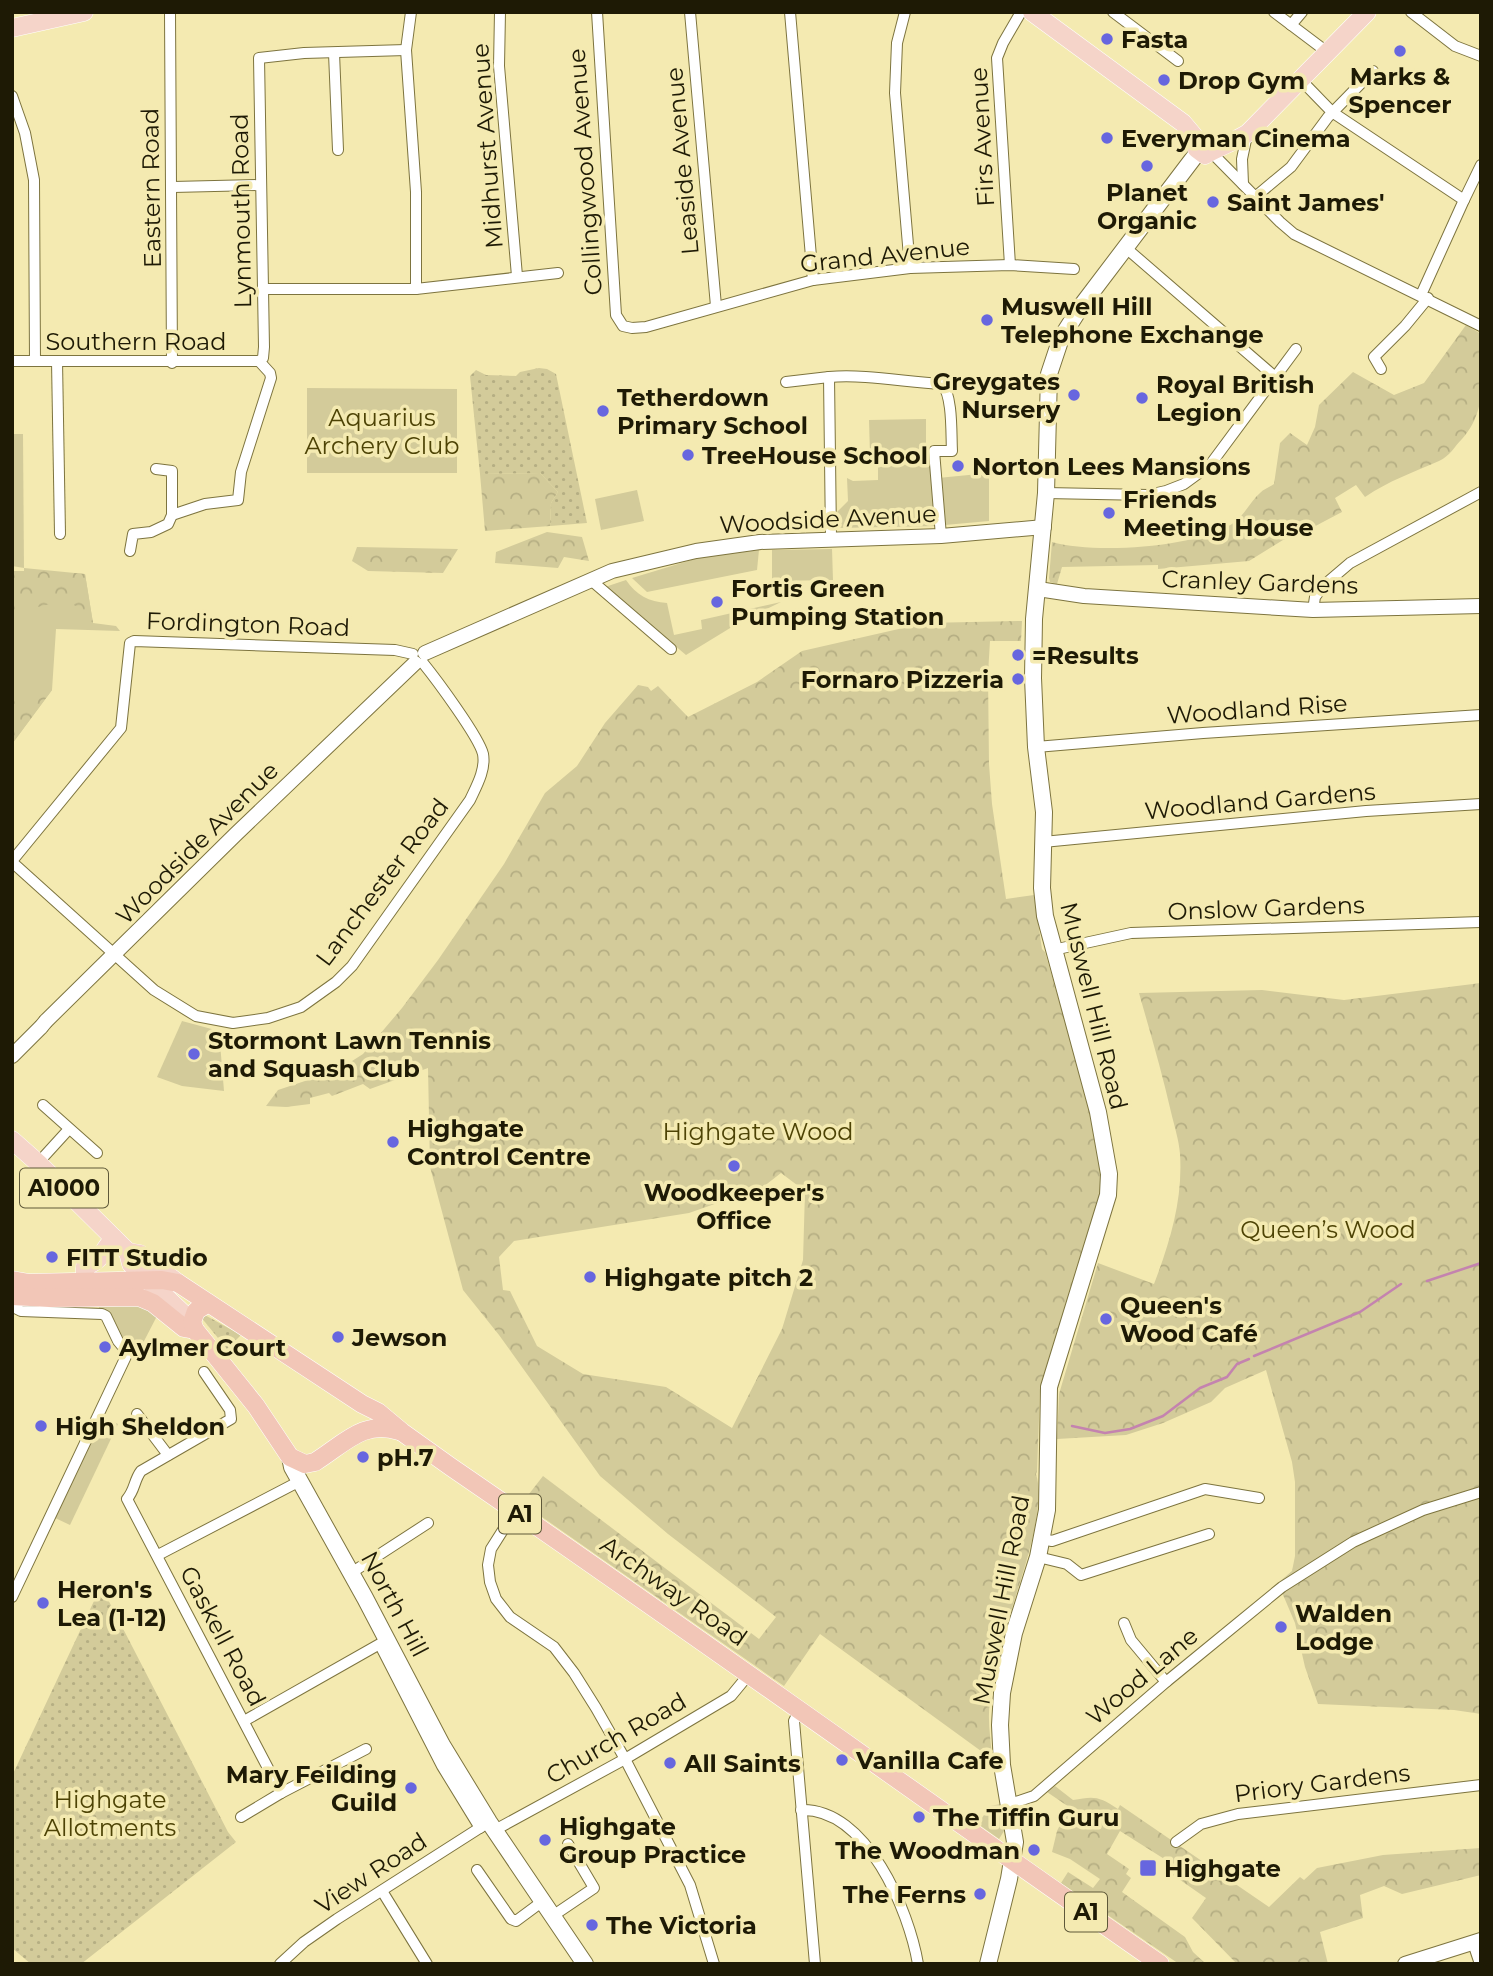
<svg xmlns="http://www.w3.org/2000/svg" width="1493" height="1976" font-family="Montserrat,sans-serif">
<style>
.green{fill:#d3cb9a}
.forest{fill:url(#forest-crowns);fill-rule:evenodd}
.garden{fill:url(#garden-dots)}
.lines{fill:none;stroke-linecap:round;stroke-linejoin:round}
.stream{stroke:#c483af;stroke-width:2.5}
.minor-casing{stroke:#7d743f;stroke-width:12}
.tertiary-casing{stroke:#7d743f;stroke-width:16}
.secondary-casing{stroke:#7d743f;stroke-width:18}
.primary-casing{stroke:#fff;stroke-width:19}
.trunk-casing{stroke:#fff;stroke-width:19}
.minor{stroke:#fff;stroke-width:10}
.tertiary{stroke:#fff;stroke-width:14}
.secondary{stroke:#fff;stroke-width:16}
.primary{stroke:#f5d4c9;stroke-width:18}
.trunk{stroke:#f2c6b7;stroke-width:18}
.tertiary-bridge-casing{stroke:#7d743f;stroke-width:16;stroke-linecap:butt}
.tertiary-bridge{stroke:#fff;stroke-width:14}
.poi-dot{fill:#6766df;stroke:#f4eab1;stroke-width:2.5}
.labels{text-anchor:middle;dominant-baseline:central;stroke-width:7;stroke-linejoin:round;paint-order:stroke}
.shield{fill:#f4eab1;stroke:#5e5839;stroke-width:2}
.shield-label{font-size:23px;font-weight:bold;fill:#1e1a05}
.poi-label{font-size:24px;font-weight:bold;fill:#1e1a05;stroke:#f4eab1;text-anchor:start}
.street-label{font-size:24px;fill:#1e1a05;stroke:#f4eab1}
.park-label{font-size:24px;fill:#4d4305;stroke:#f4eab1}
</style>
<defs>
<pattern id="forest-crowns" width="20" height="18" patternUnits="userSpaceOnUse" patternTransform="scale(1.75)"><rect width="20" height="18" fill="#d3cb9a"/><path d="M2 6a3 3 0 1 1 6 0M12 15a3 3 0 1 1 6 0" fill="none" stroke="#b5ae83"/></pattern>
<pattern id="garden-dots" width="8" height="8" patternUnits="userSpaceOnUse" patternTransform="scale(1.75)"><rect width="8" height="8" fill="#d3cb9a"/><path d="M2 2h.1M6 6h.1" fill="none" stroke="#b5ae83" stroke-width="1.8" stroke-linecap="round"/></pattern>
</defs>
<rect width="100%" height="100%" fill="#f4eab1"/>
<g class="green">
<path d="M 307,388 L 457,389 L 457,473 L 307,473 Z"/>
<path d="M 926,419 L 926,455 L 870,455 L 869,420 Z"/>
<path d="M 12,434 L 23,434 L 24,568 L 12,566 Z"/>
<path d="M 878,457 L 931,457 L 932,487 L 938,526 L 837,528 L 837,512 L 848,501 L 847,478 L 853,481 L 878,480 Z"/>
<path d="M 989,473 L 989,521 L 945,525 L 938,478 Z"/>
<path d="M 637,490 L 644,521 L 601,530 L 595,499 Z"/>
<path d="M 832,549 L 833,580 L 772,581 L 772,550 Z"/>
<path d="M 759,550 L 757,570 L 647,592 L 632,578 L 698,558 Z"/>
<path d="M 12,571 L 85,574 L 93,623 L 116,626 L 120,631 L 56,629 L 52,690 L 12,744 Z"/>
<path d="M 626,580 C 636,595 649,602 667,603 L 674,635 L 702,629 L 701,620 L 781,602 L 740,622 L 686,655 L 605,587 Z"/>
<path d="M 182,1021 L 219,1031 L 224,1091 L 182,1086 L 157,1077 Z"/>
<path d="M 138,1305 L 146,1307 L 157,1316 L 143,1343 L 129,1343 L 123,1341 C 117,1329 114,1309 99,1309 L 99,1307 Z"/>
<path d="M 99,1415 L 118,1424 L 70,1525 L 51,1516 Z"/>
<path d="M 1001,1804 L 1004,1831 L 999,1839 L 978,1824 L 990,1806 Z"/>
</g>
<g class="forest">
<path d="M 1466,325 L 1481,334 C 1481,372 1489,409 1462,439 C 1454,447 1450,456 1439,461 C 1412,473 1390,480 1365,497 L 1356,485 L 1335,498 L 1342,512 L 1304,532 L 1283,540 L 1249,561 L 1158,569 L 1158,565 L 1062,567 L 1057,584 L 1050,582 L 1049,578 L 1052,542 C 1095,554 1193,548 1232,524 C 1244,516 1250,502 1260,493 C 1264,489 1270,487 1274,484 L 1280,443 L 1290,433 L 1307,445 L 1315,427 L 1319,405 L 1353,372 L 1394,395 L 1424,383 Z"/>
<path d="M 540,473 L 558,492 L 551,503 L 550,526 L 485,531 L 480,474 Z"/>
<path d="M 547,532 L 582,537 L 589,561 L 564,557 L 558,568 L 495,563 L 496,552 Z"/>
<path d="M 357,547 L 458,549 L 443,573 L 368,571 L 352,561 Z"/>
<path d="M 24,568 L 85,574 L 93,623 C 88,618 82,610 76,606 C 58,596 32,612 12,611 L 12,571 L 24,571 Z"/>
<path d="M 1022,621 L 1021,641 L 990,641 L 988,674 L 989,764 L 992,804 L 1006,899 L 1034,895 L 1042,949 L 1045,952 L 1102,1150 L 1103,1195 L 1040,1391 L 1037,1471 L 1036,1474 C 1048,1511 1016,1590 1006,1629 C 1000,1653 994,1679 990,1702 C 987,1720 991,1739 992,1759 L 820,1634 L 784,1686 L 522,1503 L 543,1476 L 759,1639 L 776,1617 L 668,1534 L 600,1476 L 499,1335 L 463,1290 L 430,1167 L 428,1068 L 370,1089 L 363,1084 L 332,1096 L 329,1093 L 310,1098 L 310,1104 L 286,1107 L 266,1106 L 278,1090 L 338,1070 L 363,1054 L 402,1008 L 438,960 L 504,864 L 545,793 L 577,766 L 605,723 L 638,685 L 648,687 L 651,691 L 658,686 L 688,717 L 757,682 L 802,651 L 925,623 ZM 781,1173 L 805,1191 L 803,1260 L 782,1329 L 732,1428 L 666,1387 L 583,1374 L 537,1346 L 510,1291 L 503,1290 L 499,1257 L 514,1241 L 689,1213 L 763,1187 Z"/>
<path d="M 48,686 L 52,690 L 12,744 L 12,697 Z"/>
<path d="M 1481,983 L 1481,1714 L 1454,1710 L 1318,1704 L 1305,1667 L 1295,1623 L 1278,1583 L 1292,1571 L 1295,1556 L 1295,1482 L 1292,1462 L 1266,1370 L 1225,1388 L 1211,1402 L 1163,1423 L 1126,1435 L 1057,1439 L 1059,1394 L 1098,1263 L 1154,1284 C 1170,1242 1183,1200 1180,1154 C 1179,1140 1174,1125 1171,1112 C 1162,1072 1150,1032 1139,993 L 1262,990 L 1344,1000 Z"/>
<path d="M 1055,1786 L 1073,1800 C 1094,1796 1099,1796 1118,1809 L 1120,1805 L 1269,1907 L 1300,1877 L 1304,1880 L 1317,1868 L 1383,1855 L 1481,1848 L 1481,1875 L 1402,1894 L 1384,1886 L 1360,1895 L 1363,1918 L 1320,1932 L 1328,1964 L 1237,1964 L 1192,1918 L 1206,1898 L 1173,1875 L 1177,1867 L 1120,1831 L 1107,1854 L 1129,1869 L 1126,1874 L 1131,1878 L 1122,1892 L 1185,1937 L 1193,1952 L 1206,1964 L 1179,1964 L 1061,1883 L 1068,1872 L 1093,1888 L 1100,1879 L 1070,1859 L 1052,1852 L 1057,1831 L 1069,1807 L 1047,1792 Z"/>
</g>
<g class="garden">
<path d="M 539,368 L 547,369 L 556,374 L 587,523 L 550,526 L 551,503 L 558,492 L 540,473 L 480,474 L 470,376 L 476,370 L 486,375 L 516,376 L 520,372 Z"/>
<path d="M 203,1314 L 241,1335 L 227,1349 L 200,1316 Z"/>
<path d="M 101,1586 L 228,1832 L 236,1842 L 81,1964 L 31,1964 L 12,1948 L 12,1776 Z"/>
</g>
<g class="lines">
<g class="stream">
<path d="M 1427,1281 L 1481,1263"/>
<path d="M 1254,1356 L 1360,1312 L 1401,1284"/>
<path d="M 1072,1426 L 1105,1433 L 1130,1429 L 1163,1416 L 1200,1388 L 1227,1377 L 1237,1364 L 1249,1359"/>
</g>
<defs>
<g id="minor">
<path d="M 170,12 L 172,363"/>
<path d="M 411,12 L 406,50 L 416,192 L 416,289"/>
<path d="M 500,12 L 499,66 L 517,276"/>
<path d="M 597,12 L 616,315 L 623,326 L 632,328 L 646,327 L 813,280 L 910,268 L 1010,265 L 1074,269"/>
<path d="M 690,12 L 716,306"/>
<path d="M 790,12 L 813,280"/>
<path d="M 905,12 L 897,43 L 895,93 L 910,268"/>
<path d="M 1113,12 L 1178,61"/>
<path d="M 1274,12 L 1327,52"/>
<path d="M 1411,12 L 1455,46 L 1481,56"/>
<path d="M 1291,25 L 1302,12"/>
<path d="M 334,53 L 338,150"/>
<path d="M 1299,78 L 1332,112 L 1464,200 L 1421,295"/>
<path d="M 12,96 L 25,133 L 34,180 L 35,361"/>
<path d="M 1210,151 L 1280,222 L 1294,234 L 1481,326"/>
<path d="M 1243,184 L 1242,159 L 1247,135"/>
<path d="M 173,187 L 261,185"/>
<path d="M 1255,197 L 1291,167 L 1328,117 L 1373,71"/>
<path d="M 1464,200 L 1481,165"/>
<path d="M 1126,248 L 1274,376"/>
<path d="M 1010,265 L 997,58 L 1003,43 L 1021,12"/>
<path d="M 264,289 L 416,289 L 558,273"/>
<path d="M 12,361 L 259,361"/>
<path d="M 57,361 L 60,534"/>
<path d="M 259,361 L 263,358 L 264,347 L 259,58 L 304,53 L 406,50"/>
<path d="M 1381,369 L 1374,357 L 1405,326 L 1428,298"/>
<path d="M 786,382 L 829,377"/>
<path d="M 1046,493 L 1148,495 L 1166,491 L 1184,484 L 1210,465 L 1296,349"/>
<path d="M 172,515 L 205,504 L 238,500 L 241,472 L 271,378 L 270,373 L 259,361"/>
<path d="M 831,538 L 829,377 C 866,374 905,382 942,384 C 953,396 951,435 952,451 L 934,451 L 941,536"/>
<path d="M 130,551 L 133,534 L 151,532 L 168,524 L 172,515 L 172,471 L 156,469"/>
<path d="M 592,581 L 671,649"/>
<path d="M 1313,610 L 1315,597 L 1323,586 L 1350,563 L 1481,492"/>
<path d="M 1036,747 L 1203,733 L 1481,715"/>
<path d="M 1043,842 L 1366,811 L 1481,804"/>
<path d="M 12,861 L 121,728 L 130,643 L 134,641 L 395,650 L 413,654"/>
<path d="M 12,862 L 154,990 L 196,1016 L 233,1023 L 268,1018 L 301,1007 L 336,982 L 352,966 L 470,800 C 476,787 486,770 483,754 C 479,737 436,679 423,663"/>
<path d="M 1053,950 L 1131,933 L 1481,922"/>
<path d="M 43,1105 L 97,1153"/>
<path d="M 38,1163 L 69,1129"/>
<path d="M 15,1296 L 15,1308 L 21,1311 L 102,1314 L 106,1316 L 118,1341 L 127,1352"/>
<path d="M 204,1372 L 230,1410 L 231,1419 L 141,1471 C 134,1480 135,1490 127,1499 L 281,1793"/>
<path d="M 137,1414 L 168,1455"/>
<path d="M 515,1511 L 491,1549 L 488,1565 L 490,1582 L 496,1599 L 510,1617 L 554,1647 L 574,1673 L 596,1708 L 625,1759 L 690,1885 L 714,1964"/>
<path d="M 1042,1539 L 1052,1541 L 1205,1489 L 1259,1498"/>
<path d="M 158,1555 L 300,1481"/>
<path d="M 1038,1557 L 1067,1564 L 1081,1575 L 1209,1534"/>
<path d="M 351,1573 L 428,1523"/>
<path d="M 12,1597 L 130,1348"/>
<path d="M 1124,1623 L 1131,1640 L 1166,1682"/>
<path d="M 380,1645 L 442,1766 L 480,1828"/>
<path d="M 800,1709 L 794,1721 L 815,1964"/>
<path d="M 244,1721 L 385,1641"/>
<path d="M 1010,1804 L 1034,1796 L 1166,1682 L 1282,1587 L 1353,1542 L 1423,1510 L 1481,1492"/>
<path d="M 801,1810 C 867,1808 909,1911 918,1964"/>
<path d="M 241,1817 L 281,1793 L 366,1749"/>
<path d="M 495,1830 L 625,1759 L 731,1696 L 750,1673"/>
<path d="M 1176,1842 L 1201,1824 L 1238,1814 L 1481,1785"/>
<path d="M 477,1870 L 511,1919 L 516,1921 L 543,1901"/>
<path d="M 382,1891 L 427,1964"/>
<path d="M 554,1915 L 594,1888 L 568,1844"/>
<path d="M 1473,1943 L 1480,1964"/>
<path d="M 280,1964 L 304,1942 L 337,1919 L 489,1822"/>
</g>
<g id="tertiary">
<path d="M 1038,589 L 1084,596 L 1313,610 L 1481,606"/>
<path d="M 425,653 L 612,571 L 696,551 L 760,542 L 941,536 L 1044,527"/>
<path d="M 46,1021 L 236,834 L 415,663"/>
<path d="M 12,1056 L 41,1027"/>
<path d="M 1405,1964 L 1481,1940"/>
</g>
<g id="secondary">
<path d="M 290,1457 L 292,1467 L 365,1598 L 442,1745 L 489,1822 L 585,1964"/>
<path d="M 988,1964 L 1009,1879 L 1015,1842 L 1002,1765 L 1000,1725 L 1002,1693 L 1014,1633 L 1038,1557 L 1047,1510 L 1049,1387 L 1108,1195 L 1109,1174 L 1098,1112 L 1045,916 L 1042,888 L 1044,812 L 1036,747 L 1033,678 L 1034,619 L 1046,493 L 1049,374 L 1061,338 L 1082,305 L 1198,152"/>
</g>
<g id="primary">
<path d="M 1032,12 L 1183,123 L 1199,142"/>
<path d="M 12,28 L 84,12"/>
<path d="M 1199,142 L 1197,149 L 1205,155 C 1218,147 1234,142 1248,133 L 1367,12"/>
<path d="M 12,1140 L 38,1163 L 128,1252 L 131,1264 L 192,1322"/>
<path d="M 128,1252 L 140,1254 L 178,1283"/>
<path d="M 85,1281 L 85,1266 C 101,1262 103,1250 114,1238"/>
</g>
<g id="trunk">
<path d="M 12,1280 L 29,1283 L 162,1280 L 178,1283 L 362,1404 L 378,1412 L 402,1432 L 451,1467 C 689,1630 923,1799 1160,1964"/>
<path d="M 12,1296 L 50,1298 L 139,1297 L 153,1303 L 184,1328 L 195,1330"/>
<path d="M 208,1303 L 196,1311 L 192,1322 L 195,1330 L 256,1406 L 290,1457 L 305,1464 L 315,1462 C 344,1444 364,1419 399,1431"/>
</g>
</defs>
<use href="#minor" class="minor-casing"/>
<use href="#tertiary" class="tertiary-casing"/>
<use href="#secondary" class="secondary-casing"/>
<use href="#primary" class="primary-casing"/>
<use href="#trunk" class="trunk-casing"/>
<use href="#minor" class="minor"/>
<use href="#tertiary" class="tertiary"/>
<use href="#secondary" class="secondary"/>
<use href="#primary" class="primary"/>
<use href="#trunk" class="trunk"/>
<defs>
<path id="tertiary-bridge" d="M 41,1027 L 46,1021"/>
</defs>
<use href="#tertiary-bridge" class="tertiary-bridge-casing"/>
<use href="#tertiary-bridge" class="tertiary-bridge"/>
</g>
<g class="poi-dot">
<circle cx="1107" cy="39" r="7"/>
<circle cx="1400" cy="51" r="7"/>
<circle cx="1164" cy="80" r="7"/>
<circle cx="1107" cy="138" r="7"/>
<circle cx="1147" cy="166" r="7"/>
<circle cx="1213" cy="202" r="7"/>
<circle cx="987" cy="320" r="7"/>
<circle cx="1074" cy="395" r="7"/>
<circle cx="1142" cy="398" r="7"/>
<circle cx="603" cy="411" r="7"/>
<circle cx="688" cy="455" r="7"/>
<circle cx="958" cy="466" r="7"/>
<circle cx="1109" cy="513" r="7"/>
<circle cx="717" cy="602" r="7"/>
<circle cx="1018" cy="655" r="7"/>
<circle cx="1018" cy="679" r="7"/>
<circle cx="194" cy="1054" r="7"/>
<circle cx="393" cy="1142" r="7"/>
<circle cx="734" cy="1166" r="7"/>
<circle cx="52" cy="1257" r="7"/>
<circle cx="590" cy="1277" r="7"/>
<circle cx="1106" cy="1319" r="7"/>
<circle cx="338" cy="1337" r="7"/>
<circle cx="105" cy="1347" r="7"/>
<circle cx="41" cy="1426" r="7"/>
<circle cx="363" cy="1457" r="7"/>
<circle cx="43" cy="1603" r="7"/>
<circle cx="1281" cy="1627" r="7"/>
<circle cx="842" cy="1760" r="7"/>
<circle cx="670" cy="1763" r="7"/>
<circle cx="411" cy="1788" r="7"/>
<circle cx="919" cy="1817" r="7"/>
<circle cx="545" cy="1840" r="7"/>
<circle cx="1034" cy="1850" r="7"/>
<rect x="1139" y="1859" width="18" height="18" rx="3.5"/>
<circle cx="980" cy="1894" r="7"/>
<circle cx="592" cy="1925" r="7"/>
</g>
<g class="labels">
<g class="shield">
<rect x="20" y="1168.5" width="88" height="39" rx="5"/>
<rect x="499" y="1494.5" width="42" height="39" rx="5"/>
<rect x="1065" y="1892.5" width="42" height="39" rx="5"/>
</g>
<g class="shield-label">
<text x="64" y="1188">A1000</text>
<text x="520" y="1514">A1</text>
<text x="1086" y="1912">A1</text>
</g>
<g class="poi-label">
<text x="1121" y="39">Fasta</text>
<text x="1400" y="76" text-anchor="middle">Marks &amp;<tspan x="1400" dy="28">Spencer</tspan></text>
<text x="1178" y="80">Drop Gym</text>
<text x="1121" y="138">Everyman Cinema</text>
<text x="1147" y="192" text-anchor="middle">Planet<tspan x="1147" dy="28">Organic</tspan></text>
<text x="1227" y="202">Saint James'</text>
<text x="1001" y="306">Muswell Hill<tspan x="1001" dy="28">Telephone Exchange</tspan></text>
<text x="1060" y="381" text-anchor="end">Greygates<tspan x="1060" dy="28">Nursery</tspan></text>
<text x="1156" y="384">Royal British<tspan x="1156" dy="28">Legion</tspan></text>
<text x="617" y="397">Tetherdown<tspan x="617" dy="28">Primary School</tspan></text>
<text x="702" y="455">TreeHouse School</text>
<text x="972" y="466">Norton Lees Mansions</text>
<text x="1123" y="499">Friends<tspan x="1123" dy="28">Meeting House</tspan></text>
<text x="731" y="588">Fortis Green<tspan x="731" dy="28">Pumping Station</tspan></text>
<text x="1032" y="655">=Results</text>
<text x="1004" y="679" text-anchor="end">Fornaro Pizzeria</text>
<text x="208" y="1040">Stormont Lawn Tennis<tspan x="208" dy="28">and Squash Club</tspan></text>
<text x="407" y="1128">Highgate<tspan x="407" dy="28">Control Centre</tspan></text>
<text x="734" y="1192" text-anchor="middle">Woodkeeper's<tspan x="734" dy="28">Office</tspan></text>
<text x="66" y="1257">FITT Studio</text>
<text x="604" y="1277">Highgate pitch 2</text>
<text x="1120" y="1305">Queen's<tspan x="1120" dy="28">Wood Café</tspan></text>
<text x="352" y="1337">Jewson</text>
<text x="119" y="1347">Aylmer Court</text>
<text x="55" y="1426">High Sheldon</text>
<text x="377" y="1457">pH.7</text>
<text x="57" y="1589">Heron's<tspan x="57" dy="28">Lea (1-12)</tspan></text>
<text x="1295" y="1613">Walden<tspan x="1295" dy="28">Lodge</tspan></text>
<text x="856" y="1760">Vanilla Cafe</text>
<text x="684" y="1763">All Saints</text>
<text x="397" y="1774" text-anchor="end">Mary Feilding<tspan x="397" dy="28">Guild</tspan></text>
<text x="933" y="1817">The Tiffin Guru</text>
<text x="559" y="1826">Highgate<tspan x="559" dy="28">Group Practice</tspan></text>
<text x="1020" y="1850" text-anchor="end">The Woodman</text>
<text x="1164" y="1868">Highgate</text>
<text x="966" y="1894" text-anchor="end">The Ferns</text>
<text x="606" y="1925">The Victoria</text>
</g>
<g class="street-label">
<text transform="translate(982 137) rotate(-93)">Firs Avenue</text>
<text transform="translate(487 146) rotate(-94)">Midhurst Avenue</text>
<text transform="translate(682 161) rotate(-95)">Leaside Avenue</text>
<text transform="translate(585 172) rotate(-94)">Collingwood Avenue</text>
<text transform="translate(151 188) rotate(-91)">Eastern Road</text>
<text transform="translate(241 211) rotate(-91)">Lynmouth Road</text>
<text transform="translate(885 255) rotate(-6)">Grand Avenue</text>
<text x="136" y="341">Southern Road</text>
<text transform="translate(828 519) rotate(-3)">Woodside Avenue</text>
<text transform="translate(1260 582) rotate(2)">Cranley Gardens</text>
<text transform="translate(248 624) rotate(2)">Fordington Road</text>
<text transform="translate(1257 709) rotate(-4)">Woodland Rise</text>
<text transform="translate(1260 801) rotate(-5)">Woodland Gardens</text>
<text transform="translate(197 843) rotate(-45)">Woodside Avenue</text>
<text transform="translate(382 882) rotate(-53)">Lanchester Road</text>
<text transform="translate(1266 908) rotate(-2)">Onslow Gardens</text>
<text transform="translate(1094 1006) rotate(76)">Muswell Hill Road</text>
<text transform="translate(674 1591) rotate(35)">Archway Road</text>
<text transform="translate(1001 1600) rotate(-79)">Muswell Hill Road</text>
<text transform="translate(395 1604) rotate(62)">North Hill</text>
<text transform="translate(223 1636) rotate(62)">Gaskell Road</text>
<text transform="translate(1142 1676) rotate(-40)">Wood Lane</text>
<text transform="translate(616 1738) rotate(-30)">Church Road</text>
<text transform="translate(1322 1783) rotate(-7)">Priory Gardens</text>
<text transform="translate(371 1873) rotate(-33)">View Road</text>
</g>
<g class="park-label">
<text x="382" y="417">Aquarius<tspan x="382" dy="28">Archery Club</tspan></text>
<text x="758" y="1131">Highgate Wood</text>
<text x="1328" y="1229">Queen’s Wood</text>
<text x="110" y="1799">Highgate<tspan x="110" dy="28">Allotments</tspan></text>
</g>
</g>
<rect width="1493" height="1976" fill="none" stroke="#1e1a05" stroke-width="28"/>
</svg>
